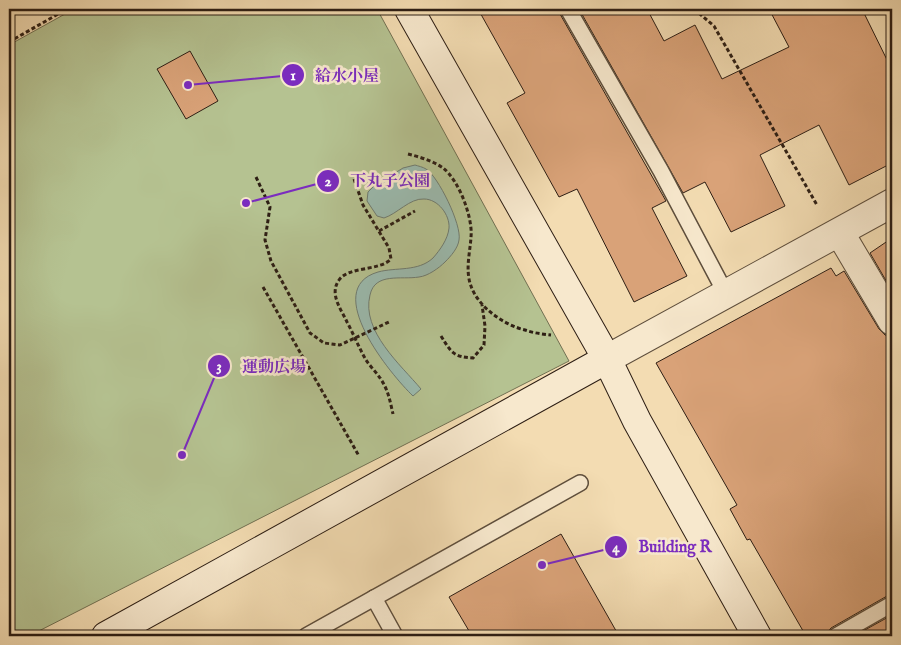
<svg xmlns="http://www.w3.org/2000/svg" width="901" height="645" font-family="'IM FELL English','Noto Serif JP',serif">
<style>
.green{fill:#b5c291;stroke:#717052}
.water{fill:#9bbbaf;stroke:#6f7c71}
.building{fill:#d9a278;stroke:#2d1e14}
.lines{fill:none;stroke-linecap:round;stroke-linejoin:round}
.lane-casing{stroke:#5e4e3c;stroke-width:18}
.street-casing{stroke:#5e4e3c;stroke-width:30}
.secondary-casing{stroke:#2d1e14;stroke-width:30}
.path{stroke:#2d1e14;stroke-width:3;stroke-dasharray:4 2.5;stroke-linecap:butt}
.lane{stroke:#f7e8cd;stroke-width:15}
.street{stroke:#f7e8cd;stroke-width:28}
.secondary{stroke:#f7e8cd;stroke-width:28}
.leader{fill:none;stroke:#7b2cbf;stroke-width:2}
.callout-dot{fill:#7b2cbf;stroke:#f7e8cd;stroke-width:2}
.mark-label{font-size:15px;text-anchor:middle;font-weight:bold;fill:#fff}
.callout-label{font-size:16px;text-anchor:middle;font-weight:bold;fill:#7b2cbf;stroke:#f7e8cd;stroke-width:5;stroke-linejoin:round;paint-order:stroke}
</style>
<rect width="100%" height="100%" fill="#f3dcb2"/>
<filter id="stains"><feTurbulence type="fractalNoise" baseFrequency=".004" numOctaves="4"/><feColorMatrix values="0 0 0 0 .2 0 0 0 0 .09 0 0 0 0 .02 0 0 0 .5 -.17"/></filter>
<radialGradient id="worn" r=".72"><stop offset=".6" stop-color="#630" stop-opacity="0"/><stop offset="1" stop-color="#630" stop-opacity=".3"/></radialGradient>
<path class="green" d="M 74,9 L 377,9 L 569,361 L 29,636 L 9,636 L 9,45 Z"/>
<path class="water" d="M 415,165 C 418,166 423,167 426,169 C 438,176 462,225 459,240 C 458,248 451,256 445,262 C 439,268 428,276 419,277 C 401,280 375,272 370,295 C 361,331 401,365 421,389 L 413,396 C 391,375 320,289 378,272 C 396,267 418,272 433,258 C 440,250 448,239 449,228 C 450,215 438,199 424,199 C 410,198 397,214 384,218 L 377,216 L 367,201 L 368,192 L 374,186 L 403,168 Z"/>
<g class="building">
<path d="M 478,9 L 559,9 L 560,14 L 666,201 L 652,208 L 687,276 L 634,302 L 577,189 L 559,197 L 507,103 L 525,93 Z"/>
<path d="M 579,9 L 647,9 L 664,41 L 695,25 L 722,79 L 789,47 L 769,9 L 862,9 L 892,70 L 892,163 L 849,185 L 819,125 L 760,155 L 785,206 L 731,232 L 705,182 L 683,193 Z"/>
<path d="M 190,51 L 218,101 L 186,119 L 157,69 Z"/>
<path d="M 892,238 L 892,291 L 870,253 Z"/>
<path d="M 831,268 L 836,276 L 844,271 L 879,329 L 885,335 L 892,337 L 892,595 L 887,596 L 831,628 L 828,632 L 827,636 L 806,636 L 750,539 L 747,540 L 730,509 L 737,505 L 656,363 Z"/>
<path d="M 561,534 L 619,636 L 472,636 L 449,597 Z"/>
<path d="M 892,615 L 892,636 L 854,636 Z"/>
</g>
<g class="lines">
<defs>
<g id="lane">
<path d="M 568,9 L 661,171 L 726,294"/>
<path d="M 374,598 L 395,636"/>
<path d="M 306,636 L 580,483"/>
<path d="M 836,636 L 892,604"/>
</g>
<g id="street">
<path d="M 840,233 L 892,321"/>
<path d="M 607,359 L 892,203"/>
</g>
<g id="secondary">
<path d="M 409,9 L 607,359 L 637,421 L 757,636"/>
<path d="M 106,636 L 607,359"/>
</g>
</defs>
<use href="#lane" class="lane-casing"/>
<use href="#street" class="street-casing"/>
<use href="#secondary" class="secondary-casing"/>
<g class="path">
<path d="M 694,9 L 714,26 L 817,205"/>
<path d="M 9,42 L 67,9"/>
<path d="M 408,154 C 420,157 433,161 443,168 C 459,180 473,218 471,237 C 470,253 465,270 471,286 C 478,307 504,325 525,330 C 533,333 542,334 551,335"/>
<path d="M 256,177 L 270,207 L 265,240 L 271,261 L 310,333 L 324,343 L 340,345 L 391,321"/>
<path d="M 354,179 L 363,205 L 389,248 L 391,259 C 380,271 349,266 339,280 C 329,294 341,309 347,322 C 354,335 359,348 366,360 C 370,366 376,372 380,378 C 388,389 390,401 393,414"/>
<path d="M 379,231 L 415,211"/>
<path d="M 263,287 L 359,456"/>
<path d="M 441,336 C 451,352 453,357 473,358 L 484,345 L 485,326 L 482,305"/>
<path d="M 9,424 L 11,429"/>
</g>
<use href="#lane" class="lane"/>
<use href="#street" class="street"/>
<use href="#secondary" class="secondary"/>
</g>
<path class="leader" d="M188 85L293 75M246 203L328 181M182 455L219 366M542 565L616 547"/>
<g class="callout-dot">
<circle cx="188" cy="85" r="5"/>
<circle cx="246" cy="203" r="5"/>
<circle cx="182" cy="455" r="5"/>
<circle cx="542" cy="565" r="5"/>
<circle cx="293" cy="75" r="12"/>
<circle cx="328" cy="181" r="12"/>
<circle cx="219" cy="366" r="12"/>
<circle cx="616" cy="547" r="12"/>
</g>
<g class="mark-label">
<text x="293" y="80">1</text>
<text x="328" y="186">2</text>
<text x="219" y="371">3</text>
<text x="616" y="552">4</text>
</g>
<g class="callout-label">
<text x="347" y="81">給水小屋</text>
<text x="390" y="186">下丸子公園</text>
<text x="274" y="372">運動広場</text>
<text x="675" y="552">Building R</text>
</g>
<rect width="901" height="645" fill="none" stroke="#f3dcb2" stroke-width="30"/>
<rect x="10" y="10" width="881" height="625" fill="none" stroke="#2d1e14" stroke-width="2.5"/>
<rect x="15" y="15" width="871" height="615" fill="none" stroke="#2d1e14"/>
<rect width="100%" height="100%" filter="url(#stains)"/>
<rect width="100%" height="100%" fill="url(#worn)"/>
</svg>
